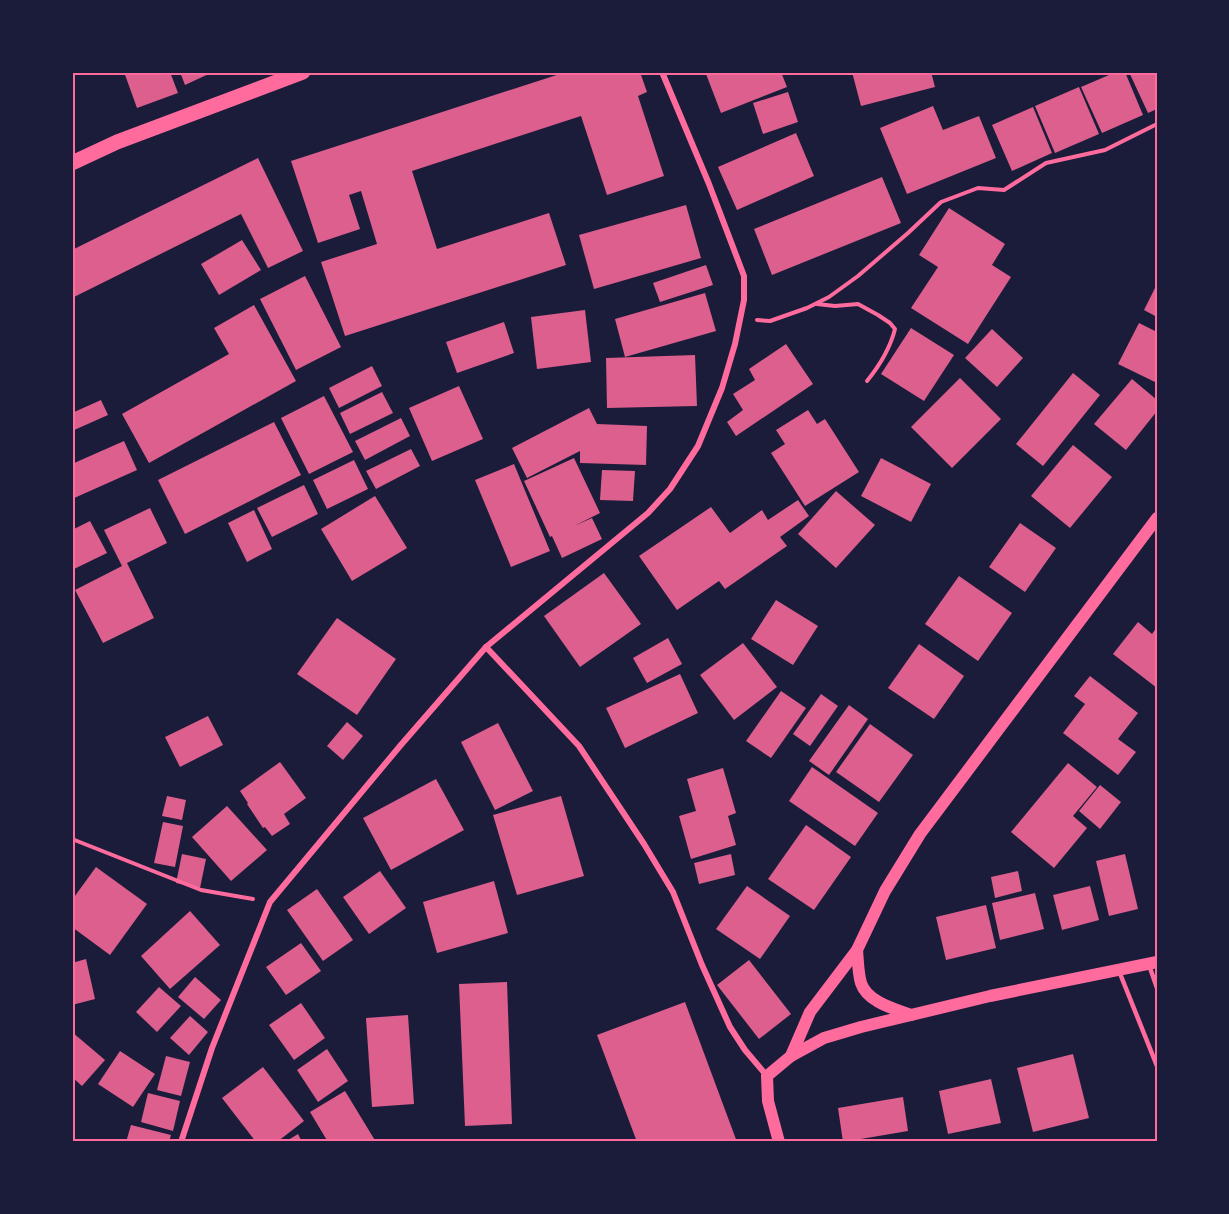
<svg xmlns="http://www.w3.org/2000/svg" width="1229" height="1214" font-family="'Golos Text',sans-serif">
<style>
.building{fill:#dd5f8e}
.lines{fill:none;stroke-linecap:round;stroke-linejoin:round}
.path{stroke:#ff6b9d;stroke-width:4}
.service{stroke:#ff6b9d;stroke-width:4.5}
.minor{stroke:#ff6b9d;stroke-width:6}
.secondary{stroke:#ff6b9d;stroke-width:12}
.primary{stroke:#ff6b9d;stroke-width:15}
.neatline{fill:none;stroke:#ff6b9d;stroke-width:2}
</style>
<rect width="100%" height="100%" fill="#1b1b3a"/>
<g class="building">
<path d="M 124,72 L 170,72 L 178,93 L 137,108 Z"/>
<path d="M 180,72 L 213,72 L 185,85 Z"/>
<path d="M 566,72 L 640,72 L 647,92 L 638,96 L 664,176 L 607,195 L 581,116 L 412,171 L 437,249 L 549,213 L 566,265 L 345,336 L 321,262 L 377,244 L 361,191 L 349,195 L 360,229 L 318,243 L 291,161 Z"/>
<path d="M 710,72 L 781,72 L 787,87 L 721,113 L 706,74 Z"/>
<path d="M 852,72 L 931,72 L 935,87 L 861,106 Z"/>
<path d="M 1116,72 L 1125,72 L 1143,115 L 1102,133 L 1081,87 Z"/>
<path d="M 1129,72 L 1157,72 L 1157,109 L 1148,113 Z"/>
<path d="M 1079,87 L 1099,134 L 1055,153 L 1035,106 Z"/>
<path d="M 788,92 L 798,122 L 763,134 L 753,103 Z"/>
<path d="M 933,106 L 943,130 L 979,116 L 996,158 L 907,194 L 880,128 Z"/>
<path d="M 1033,107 L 1052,153 L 1012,171 L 992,125 Z"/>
<path d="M 796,133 L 814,176 L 737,210 L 718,167 Z"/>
<path d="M 258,158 L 303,251 L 268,268 L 241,214 L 72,298 L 72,250 Z"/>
<path d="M 882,177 L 901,223 L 772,275 L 754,229 Z"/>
<path d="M 686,205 L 701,258 L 594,289 L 579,235 Z"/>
<path d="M 949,208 L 1005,244 L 992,265 L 1011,277 L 968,344 L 911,308 L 938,267 L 919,255 Z"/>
<path d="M 242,240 L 261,270 L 219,295 L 201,264 Z"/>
<path d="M 706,265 L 713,285 L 660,302 L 653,283 Z"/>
<path d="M 305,276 L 341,347 L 296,370 L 260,299 Z"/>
<path d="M 1157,284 L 1157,317 L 1144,310 Z"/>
<path d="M 705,293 L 716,331 L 625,357 L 615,319 Z"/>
<path d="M 254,305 L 296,381 L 149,463 L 122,414 L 229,354 L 214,328 Z"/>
<path d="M 585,310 L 591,362 L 537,369 L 531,317 Z"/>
<path d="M 504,322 L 514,353 L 457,373 L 446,342 Z"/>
<path d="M 1139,323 L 1157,332 L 1157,383 L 1118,364 Z"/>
<path d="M 911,328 L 954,355 L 924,401 L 881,374 Z"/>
<path d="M 992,329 L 1023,358 L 997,387 L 965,358 Z"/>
<path d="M 786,344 L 813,384 L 736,436 L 727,422 L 743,410 L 733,394 L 755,380 L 749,369 Z"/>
<path d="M 695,355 L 697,406 L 607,408 L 606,358 Z"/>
<path d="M 372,366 L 382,386 L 339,408 L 329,388 Z"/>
<path d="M 1073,373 L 1100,395 L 1043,466 L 1016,444 Z"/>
<path d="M 960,378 L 1001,419 L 952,468 L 911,427 Z"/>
<path d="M 1132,379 L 1157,400 L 1157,411 L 1126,450 L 1094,424 Z"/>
<path d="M 459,386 L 483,439 L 432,461 L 409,408 Z"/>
<path d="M 382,392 L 393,413 L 350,434 L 340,413 Z"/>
<path d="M 324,396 L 353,452 L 309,474 L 281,418 Z"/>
<path d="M 101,400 L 108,415 L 72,431 L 72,413 Z"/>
<path d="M 589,408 L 597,424 L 647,426 L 646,465 L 580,463 L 580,451 L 527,478 L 512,448 Z"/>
<path d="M 808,410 L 817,424 L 825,419 L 859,472 L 805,506 L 771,453 L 785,444 L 776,430 Z"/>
<path d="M 401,418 L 410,436 L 365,460 L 355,441 Z"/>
<path d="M 274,422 L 301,475 L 185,534 L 158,480 Z"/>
<path d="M 124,441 L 137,470 L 72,499 L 72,464 Z"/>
<path d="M 1073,445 L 1112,477 L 1070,528 L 1031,496 Z"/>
<path d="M 411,449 L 420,466 L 376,489 L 366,471 Z"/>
<path d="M 574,458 L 600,513 L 574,526 L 592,518 L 602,539 L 562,558 L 552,536 L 550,537 L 524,481 Z"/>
<path d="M 881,458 L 931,484 L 911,522 L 861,496 Z"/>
<path d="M 354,460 L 368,489 L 327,509 L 313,480 Z"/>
<path d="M 514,464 L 550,551 L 511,567 L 475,480 Z"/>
<path d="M 602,470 L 635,471 L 633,501 L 600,500 Z"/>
<path d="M 304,485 L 318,514 L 272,537 L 257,508 Z"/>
<path d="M 836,491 L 875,525 L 836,568 L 798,534 Z"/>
<path d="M 375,496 L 407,548 L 352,581 L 321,529 Z"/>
<path d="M 798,500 L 809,516 L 780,537 L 787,546 L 725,589 L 719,581 L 677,610 L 639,556 L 711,507 L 730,533 L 762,510 L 768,520 Z"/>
<path d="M 150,508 L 167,543 L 127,563 L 154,618 L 103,643 L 75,590 L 122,566 L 104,530 Z"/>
<path d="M 254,510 L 272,549 L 247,562 L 228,523 Z"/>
<path d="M 90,521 L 107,553 L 72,570 L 72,530 Z"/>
<path d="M 1020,523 L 1056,548 L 1025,592 L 989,567 Z"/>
<path d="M 604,573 L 641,624 L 580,667 L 544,616 Z"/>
<path d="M 959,576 L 1012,613 L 978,661 L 925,624 Z"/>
<path d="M 776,600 L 818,626 L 793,665 L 751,639 Z"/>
<path d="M 337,618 L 396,659 L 357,715 L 297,674 Z"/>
<path d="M 1138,622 L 1152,634 L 1157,627 L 1157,688 L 1113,654 Z"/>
<path d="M 668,638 L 682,664 L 647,683 L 633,658 Z"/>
<path d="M 743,643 L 777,687 L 734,720 L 700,675 Z"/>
<path d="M 919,644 L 964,676 L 934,719 L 888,688 Z"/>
<path d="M 680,674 L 698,713 L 625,748 L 606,708 Z"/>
<path d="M 1090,676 L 1138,713 L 1118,739 L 1136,752 L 1118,775 L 1063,733 L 1085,704 L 1074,696 Z"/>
<path d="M 781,691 L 806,708 L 771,758 L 746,741 Z"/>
<path d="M 821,694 L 838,706 L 810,746 L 793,734 Z"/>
<path d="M 849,705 L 868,719 L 829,775 L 809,761 Z"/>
<path d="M 208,716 L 223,745 L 180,767 L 165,737 Z"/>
<path d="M 347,722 L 363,736 L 343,760 L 327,746 Z"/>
<path d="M 498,723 L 533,791 L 495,810 L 461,742 Z"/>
<path d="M 870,724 L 913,755 L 879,802 L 836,772 Z"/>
<path d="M 280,762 L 306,798 L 284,814 L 290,824 L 272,836 L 265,827 L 263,828 L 247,804 L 248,803 L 240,791 Z"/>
<path d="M 1068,763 L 1097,787 L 1073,816 L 1087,828 L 1054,868 L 1011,832 Z"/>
<path d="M 812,767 L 878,813 L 855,846 L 789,801 Z"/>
<path d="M 723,768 L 736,813 L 728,816 L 736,845 L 691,859 L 679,816 L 696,811 L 687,779 Z"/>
<path d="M 436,779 L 464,830 L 391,870 L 363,818 Z"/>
<path d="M 1100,785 L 1121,802 L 1100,829 L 1079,811 Z"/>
<path d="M 167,796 L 186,800 L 182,820 L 162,816 Z"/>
<path d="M 561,796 L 584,876 L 517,895 L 493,815 Z"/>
<path d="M 227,806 L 267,850 L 231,881 L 192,837 Z"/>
<path d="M 163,822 L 183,826 L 175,867 L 154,863 Z"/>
<path d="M 806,825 L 851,857 L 814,910 L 768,879 Z"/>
<path d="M 182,854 L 206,859 L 200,888 L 176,883 Z"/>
<path d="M 731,854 L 735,875 L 699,884 L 694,863 Z"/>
<path d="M 1125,854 L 1138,909 L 1109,916 L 1096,861 Z"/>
<path d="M 96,867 L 147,904 L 110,955 L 72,927 L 72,900 Z"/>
<path d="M 380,871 L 406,908 L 369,934 L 343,897 Z"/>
<path d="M 1018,871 L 1022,891 L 995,898 L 991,877 Z"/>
<path d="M 494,881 L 508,933 L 437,953 L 423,902 Z"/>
<path d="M 747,886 L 790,916 L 760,959 L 716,929 Z"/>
<path d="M 1090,886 L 1099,920 L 1062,930 L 1053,895 Z"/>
<path d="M 317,889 L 353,940 L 323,961 L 287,910 Z"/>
<path d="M 1035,893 L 1044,929 L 1000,940 L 992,903 Z"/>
<path d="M 986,905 L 996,948 L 946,960 L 936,917 Z"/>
<path d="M 190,911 L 220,945 L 170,989 L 141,956 Z"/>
<path d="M 301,943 L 321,971 L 286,995 L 266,967 Z"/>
<path d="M 86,959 L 95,999 L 72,1005 L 72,963 Z"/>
<path d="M 749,960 L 791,1014 L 759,1039 L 717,985 Z"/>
<path d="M 195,977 L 221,1000 L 204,1019 L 178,997 Z"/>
<path d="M 507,982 L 512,1124 L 465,1126 L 459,984 Z"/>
<path d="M 159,987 L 181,1006 L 157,1032 L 136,1012 Z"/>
<path d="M 685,1002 L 737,1142 L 637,1142 L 597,1035 Z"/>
<path d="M 301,1003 L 325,1038 L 294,1060 L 269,1025 Z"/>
<path d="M 408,1015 L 414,1104 L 372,1107 L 366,1018 Z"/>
<path d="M 190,1016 L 208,1032 L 189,1055 L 170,1038 Z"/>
<path d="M 72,1032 L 105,1060 L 82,1086 L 72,1077 Z"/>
<path d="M 327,1049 L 348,1081 L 318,1102 L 297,1070 Z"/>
<path d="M 120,1051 L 155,1074 L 133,1107 L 98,1084 Z"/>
<path d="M 1073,1054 L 1089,1118 L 1033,1132 L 1017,1068 Z"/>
<path d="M 166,1056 L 190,1062 L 181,1096 L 157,1090 Z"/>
<path d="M 263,1067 L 304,1121 L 277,1142 L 256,1142 L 222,1098 Z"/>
<path d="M 991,1079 L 1001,1123 L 948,1134 L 939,1091 Z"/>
<path d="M 345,1091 L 376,1142 L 328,1142 L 310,1112 Z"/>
<path d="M 148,1093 L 180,1101 L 173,1131 L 141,1122 Z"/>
<path d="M 903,1097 L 908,1131 L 843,1142 L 838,1108 Z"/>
<path d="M 131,1125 L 171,1135 L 169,1142 L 126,1142 Z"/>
<path d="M 298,1134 L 302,1142 L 285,1142 Z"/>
</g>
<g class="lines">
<g class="path">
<path d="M 817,304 L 835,306 L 858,304 L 878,315 L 890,323 L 895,329 C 890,349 880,365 867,381"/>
<path d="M 757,320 L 770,321 L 807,308 L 829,297 L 858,276 L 908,233 L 941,202 L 978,188 L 1004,190 L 1046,163 L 1105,150 L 1157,124"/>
<path d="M 72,839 L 201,890 L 253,899"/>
</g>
<g class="service">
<path d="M 1149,965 L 1157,988"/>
<path d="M 1119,971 L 1157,1066"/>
</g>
<g class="minor">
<path d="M 486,647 L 579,746 L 644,844 L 673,892 L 702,965 L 730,1027 L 745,1050 L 767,1076"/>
<path d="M 181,1142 L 212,1048 L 270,902 L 400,746 L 486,647 L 648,513 L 670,489 L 698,446 L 722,388 L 735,344 L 744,300 L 744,276 L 709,184 L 662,72"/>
</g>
<g class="secondary">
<path d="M 857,950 C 858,960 858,973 861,983 C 867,1002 895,1009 911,1015"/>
<path d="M 791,1056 L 810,1012 L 857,950 L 885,891 L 920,834 L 1157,518"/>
<path d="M 779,1142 L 768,1101 L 767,1076 L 791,1056 L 824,1038 L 861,1027 L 990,996 L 1157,962"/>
</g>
<path class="primary" d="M 72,163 L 117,142 L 303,72"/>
</g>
<rect width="1229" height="1214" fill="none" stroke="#1b1b3a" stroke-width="147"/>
<rect x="74" y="74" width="1082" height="1066" class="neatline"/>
</svg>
